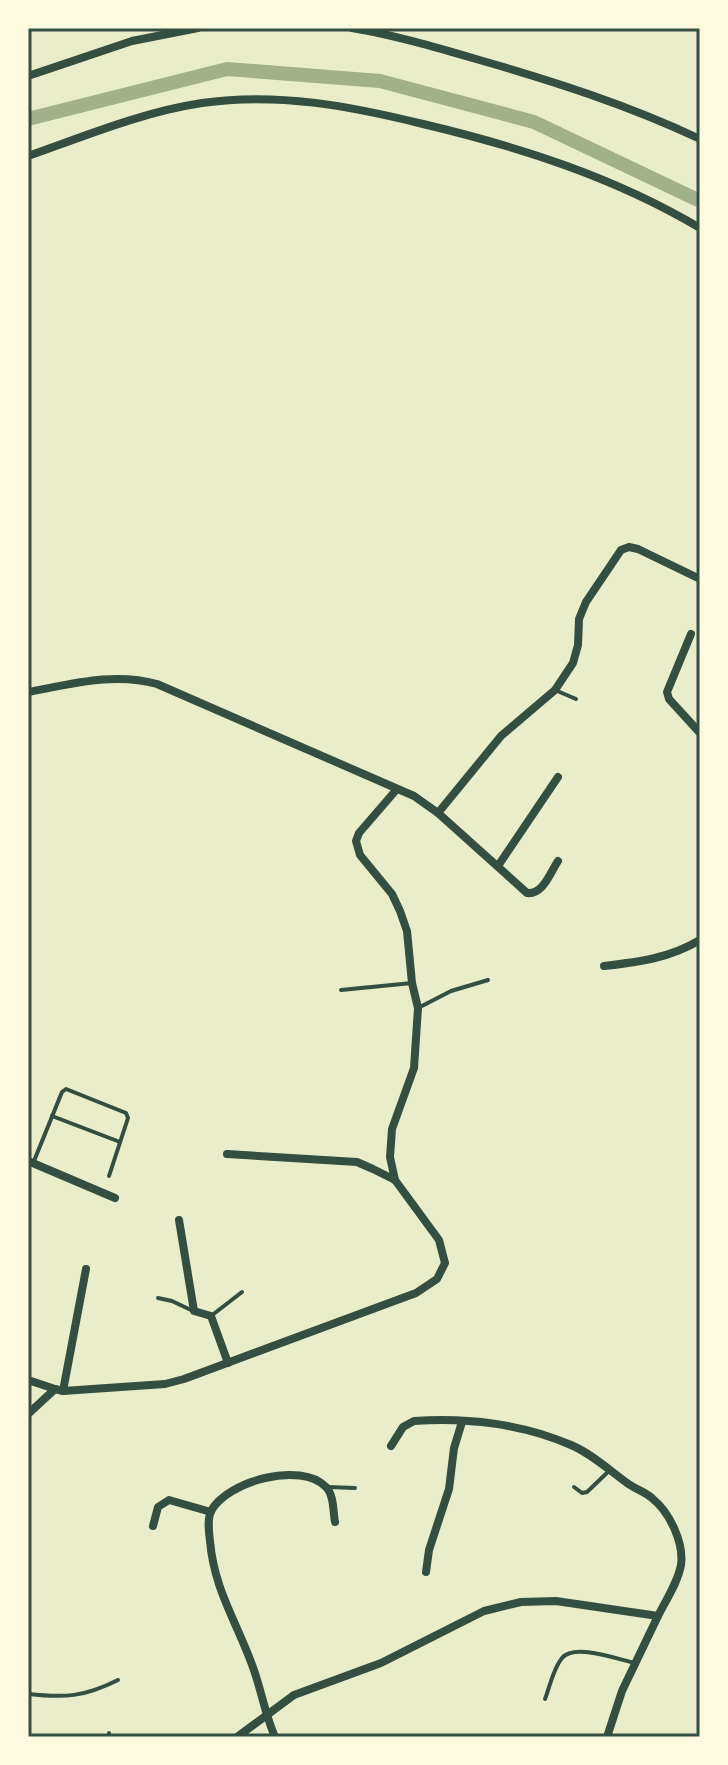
<svg xmlns="http://www.w3.org/2000/svg" width="728" height="1765" font-family="Rubik,sans-serif">
<style>
.lines{fill:none;stroke-linecap:round;stroke-linejoin:round}
.canal{stroke:#a3b18a;stroke-width:14}
.service{stroke:#344e41;stroke-width:4}
.minor{stroke:#344e41;stroke-width:8}
.neatline{fill:none;stroke:#344e41;stroke-width:3}
</style>
<rect width="100%" height="100%" fill="#e9edc9"/>
<g class="lines">
<path class="canal" d="M 28,119 L 227,69 L 380,81 L 534,122 L 700,201"/>
<g class="service">
<path d="M 555,690 L 576,699"/>
<path d="M 341,990 L 412,983"/>
<path d="M 420,1007 L 451,991 L 488,980"/>
<path d="M 52,1116 L 120,1142"/>
<path d="M 34,1161 L 62,1092 L 66,1089 L 126,1113 L 128,1118 L 109,1176"/>
<path d="M 158,1298 L 172,1301 L 193,1311"/>
<path d="M 211,1316 L 242,1292"/>
<path d="M 328,1487 L 355,1488"/>
<path d="M 574,1487 L 582,1493 L 587,1492 L 610,1470"/>
<path d="M 28,1694 C 65,1698 84,1697 118,1680"/>
<path d="M 545,1699 C 550,1686 553,1669 562,1658 C 574,1643 617,1659 635,1663"/>
<path d="M 69,1736 L 69,1737"/>
<path d="M 109,1737 L 109,1733"/>
</g>
<g class="minor">
<path d="M 352,28 C 394,35 435,47 476,59 C 553,81 628,105 700,139"/>
<path d="M 28,76 L 132,41 L 198,28"/>
<path d="M 28,156 C 85,136 142,112 202,103 C 277,92 350,106 423,124 C 520,147 614,177 700,228"/>
<path d="M 691,634 L 667,692 L 669,699 L 700,733"/>
<path d="M 28,692 C 72,684 114,672 157,684 L 414,796 L 438,813 L 501,736 L 555,690 L 573,663 L 578,645 L 579,619 L 586,602 L 621,550 L 629,547 L 638,549 L 700,579"/>
<path d="M 438,813 L 527,893 C 543,895 550,873 558,861"/>
<path d="M 498,866 L 558,777"/>
<path d="M 604,966 C 639,962 670,958 700,940"/>
<path d="M 28,1161 L 115,1198"/>
<path d="M 395,1180 L 390,1157 L 392,1129 L 414,1068 L 418,1008 L 412,983 L 407,931 L 400,911 L 392,894 L 360,855 L 356,841 L 359,833 L 397,789"/>
<path d="M 179,1220 L 194,1311 L 211,1316 L 228,1363"/>
<path d="M 28,1380 L 55,1389"/>
<path d="M 63,1391 L 86,1269"/>
<path d="M 28,1414 L 55,1389 L 63,1391 L 165,1384 L 184,1379 L 416,1293 L 437,1279 L 445,1263 L 439,1240 L 395,1180 L 373,1169 L 357,1162 L 227,1154"/>
<path d="M 391,1446 L 403,1427 L 414,1421 C 466,1417 523,1424 571,1445 C 592,1454 609,1470 627,1483 C 635,1489 646,1492 653,1499 C 670,1513 684,1543 681,1565 C 678,1582 666,1600 658,1616"/>
<path d="M 153,1526 L 158,1507 L 169,1500 L 211,1512"/>
<path d="M 426,1572 L 429,1550 L 449,1489 L 454,1448 L 462,1422"/>
<path d="M 237,1737 L 294,1695 L 381,1663 L 484,1611 L 521,1602 L 556,1601 L 658,1616 L 622,1691 L 607,1737"/>
<path d="M 275,1737 C 264,1712 261,1687 251,1662 C 235,1619 214,1588 210,1541 C 209,1532 207,1520 211,1511 C 227,1481 301,1461 326,1487 C 334,1495 333,1511 335,1522"/>
</g>
</g>
<rect width="728" height="1765" fill="none" stroke="#fefae0" stroke-width="60"/>
<rect x="30" y="30" width="668" height="1705" class="neatline"/>
</svg>
